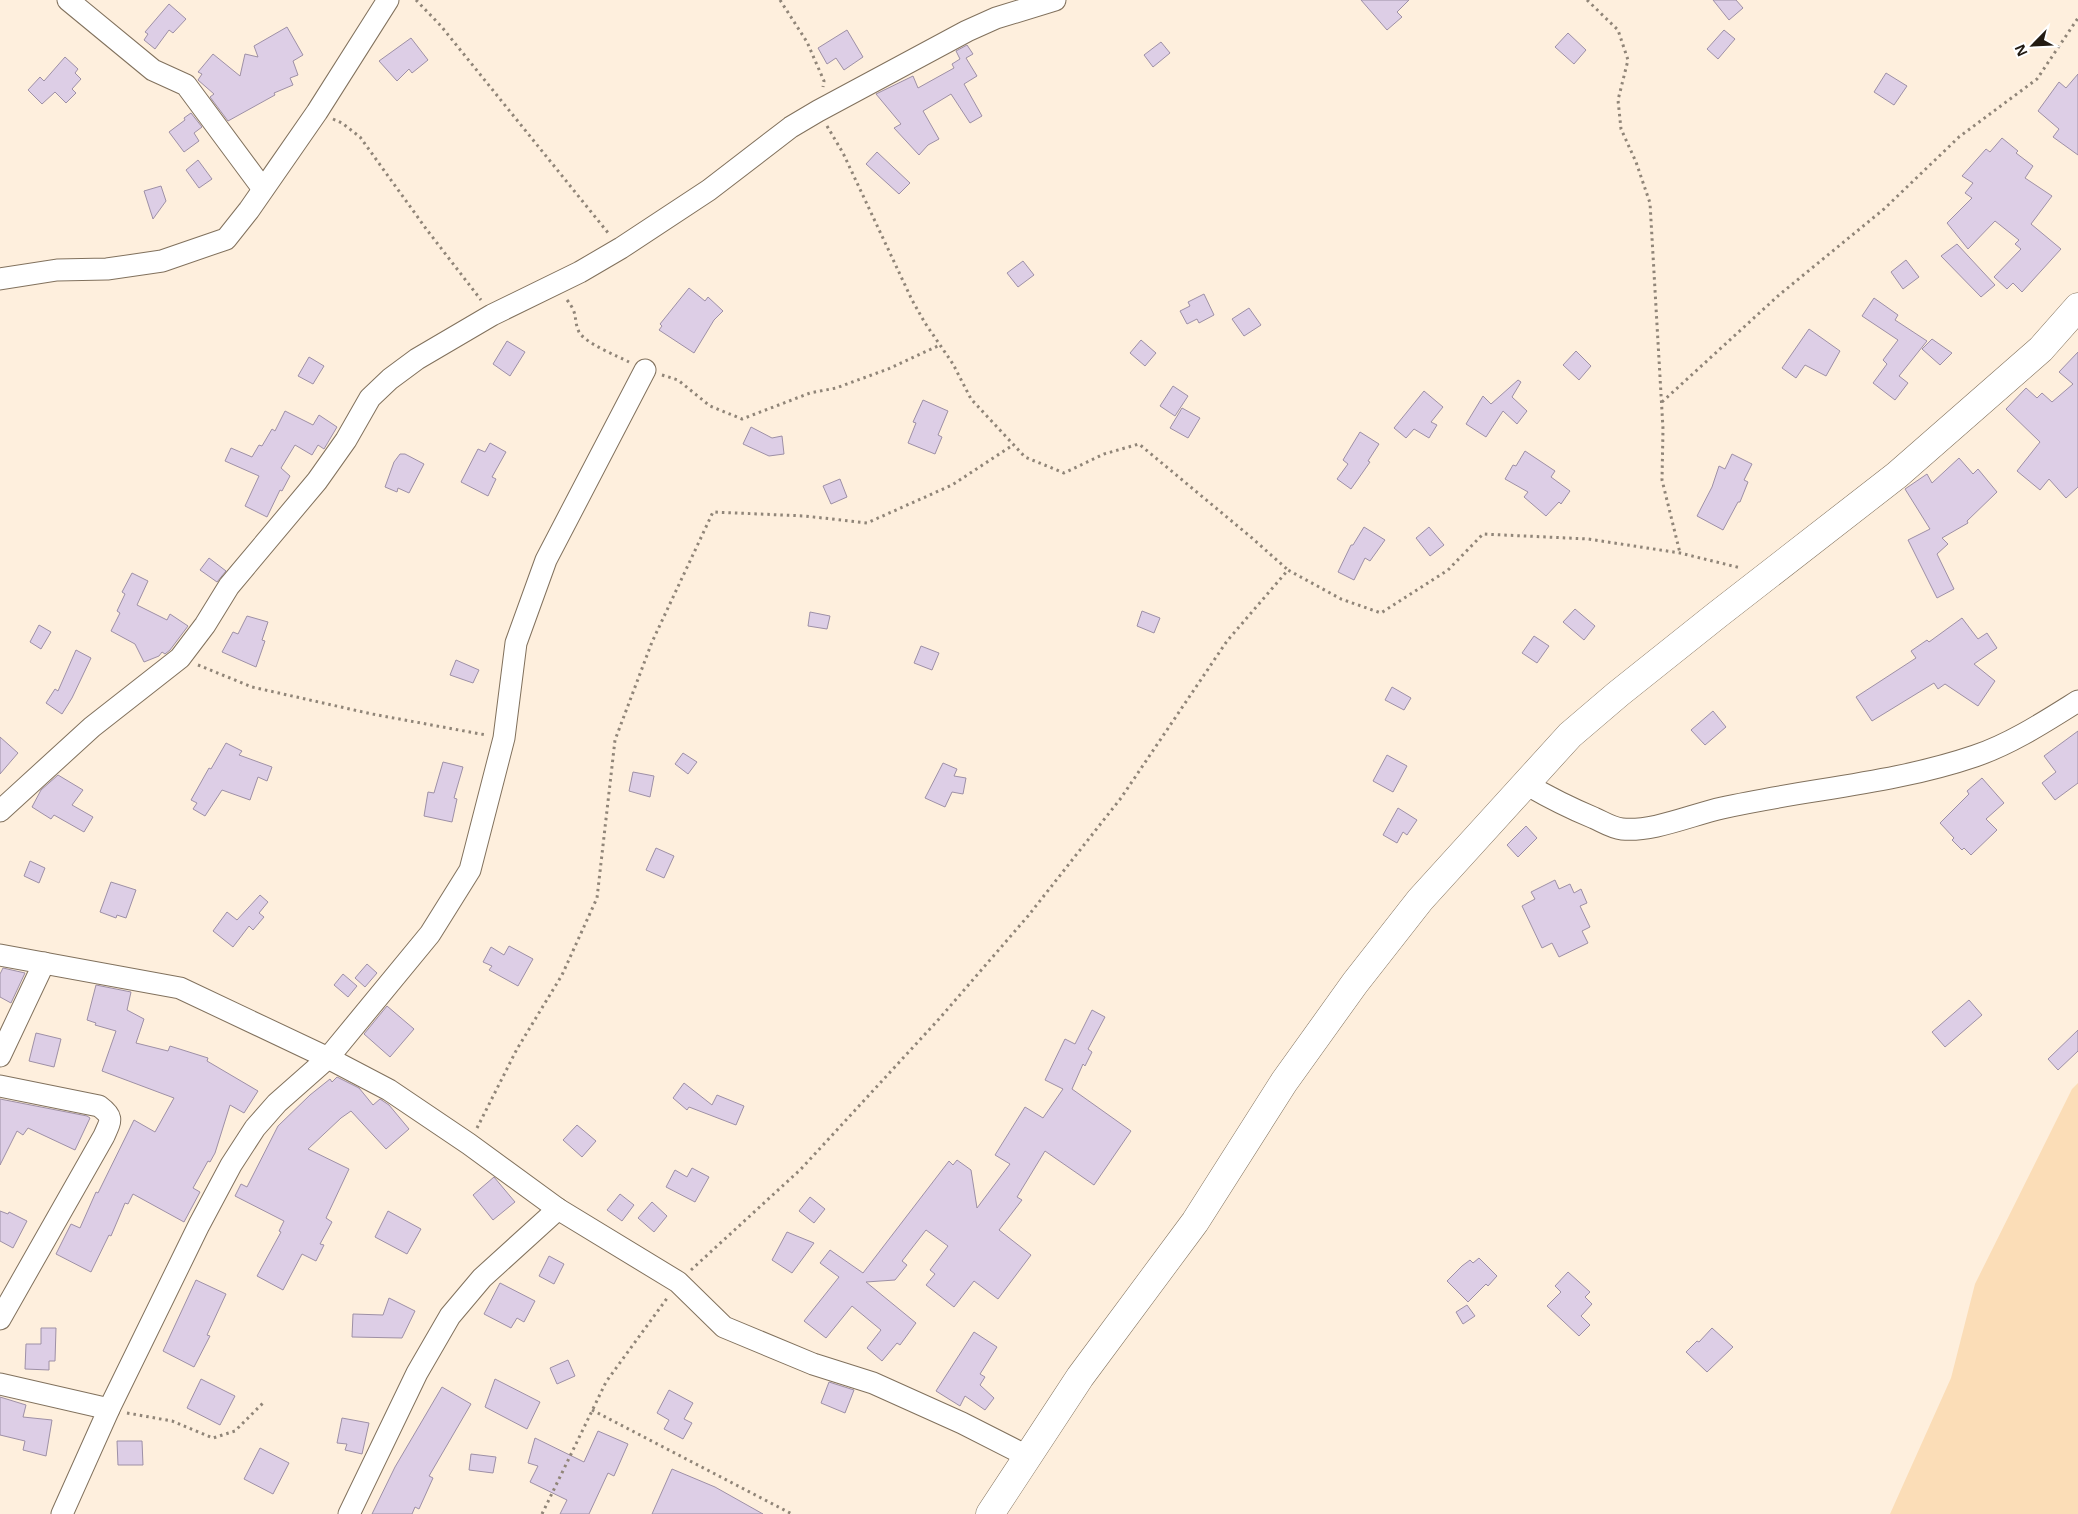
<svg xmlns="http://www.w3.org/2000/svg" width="2078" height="1514" font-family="'Noto Sans',sans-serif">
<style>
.green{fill:#fbddb7}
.building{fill:#ddcee6;stroke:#9e90a6}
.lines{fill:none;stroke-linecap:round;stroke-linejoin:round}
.street-casing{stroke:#81715d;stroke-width:23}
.highway-casing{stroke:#81715d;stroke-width:29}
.path{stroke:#908578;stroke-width:3;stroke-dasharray:2.5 4;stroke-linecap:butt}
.street{stroke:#fff;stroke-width:21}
.highway{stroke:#fff;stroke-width:28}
</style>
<rect width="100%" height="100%" fill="#feefdd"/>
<path class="green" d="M 2078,1083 L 2078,1514 L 1890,1514 L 1951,1378 L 1975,1284 L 2072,1089 Z"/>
<g class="building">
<path d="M 1361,0 L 1409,0 L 1397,12 L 1402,17 L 1387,30 Z"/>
<path d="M 1713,0 L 1736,0 L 1743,8 L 1729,20 Z"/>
<path d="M 169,4 L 186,19 L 173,33 L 169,30 L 155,49 L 144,40 L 148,34 L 145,32 Z"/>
<path d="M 287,27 L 303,55 L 293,61 L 298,75 L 290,78 L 293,85 L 274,93 L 275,95 L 228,121 L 210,97 L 214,94 L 198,80 L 202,74 L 198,72 L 213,54 L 240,76 L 245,54 L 258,57 L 254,46 Z"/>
<path d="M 847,30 L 863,57 L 844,70 L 836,58 L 827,64 L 818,48 Z"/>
<path d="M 1724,30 L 1735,39 L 1718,59 L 1707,49 Z"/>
<path d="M 1568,33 L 1586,50 L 1574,64 L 1555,47 Z"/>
<path d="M 411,38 L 428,60 L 412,73 L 409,69 L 397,81 L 379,61 Z"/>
<path d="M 1161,42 L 1170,53 L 1153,67 L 1144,55 Z"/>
<path d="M 967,45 L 973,54 L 966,58 L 977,76 L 964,84 L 982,116 L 970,123 L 951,94 L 923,111 L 939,139 L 928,145 L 919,155 L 894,128 L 901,124 L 876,94 L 913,76 L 918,88 L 954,68 L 952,64 L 960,59 L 956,51 Z"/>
<path d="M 65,57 L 78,69 L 75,73 L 81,79 L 72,89 L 76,93 L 66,103 L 55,92 L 42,104 L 28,90 L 40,77 L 44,81 Z"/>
<path d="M 1886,73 L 1907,86 L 1894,105 L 1874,92 Z"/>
<path d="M 2078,74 L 2078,155 L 2053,137 L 2059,129 L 2038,111 L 2059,82 L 2066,88 Z"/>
<path d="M 191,113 L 202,127 L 194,133 L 199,141 L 184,152 L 169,132 L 185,120 L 184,118 Z"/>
<path d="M 2002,138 L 2018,151 L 2016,153 L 2033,166 L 2025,178 L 2052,196 L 2031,224 L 2061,249 L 2022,292 L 2013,283 L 2007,289 L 1994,277 L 2021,249 L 2015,244 L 2019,240 L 1995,221 L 1968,249 L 1947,223 L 1972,198 L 1965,193 L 1973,183 L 1962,176 L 1986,149 L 1990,152 Z"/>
<path d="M 877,152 L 910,183 L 899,194 L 866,164 Z"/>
<path d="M 198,160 L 212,179 L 199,188 L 186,170 Z"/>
<path d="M 161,186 L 166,201 L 153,219 L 144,191 Z"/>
<path d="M 1957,244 L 1995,285 L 1981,297 L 1941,256 Z"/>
<path d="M 1906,260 L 1919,277 L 1903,289 L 1891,272 Z"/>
<path d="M 1023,261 L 1034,275 L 1018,287 L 1007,273 Z"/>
<path d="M 689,288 L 705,301 L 708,297 L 723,311 L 714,320 L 694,353 L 659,330 L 662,326 L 660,324 Z"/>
<path d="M 1204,294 L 1214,315 L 1199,323 L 1197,319 L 1187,324 L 1180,311 L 1190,306 L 1188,302 Z"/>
<path d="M 1874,298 L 1898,315 L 1895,320 L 1927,341 L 1899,376 L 1908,383 L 1895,400 L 1873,383 L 1887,364 L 1883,360 L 1898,340 L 1862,316 Z"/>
<path d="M 1249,308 L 1261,325 L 1244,336 L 1232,319 Z"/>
<path d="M 1809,329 L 1840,351 L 1826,376 L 1805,365 L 1796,378 L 1782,368 Z"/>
<path d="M 1932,339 L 1952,353 L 1940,365 L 1922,349 Z"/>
<path d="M 1141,340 L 1156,353 L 1145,366 L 1130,353 Z"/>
<path d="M 507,341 L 525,352 L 510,376 L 493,364 Z"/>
<path d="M 1576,351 L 1591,366 L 1579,380 L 1563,365 Z"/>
<path d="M 2078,352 L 2078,487 L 2066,498 L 2049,479 L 2040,490 L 2017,471 L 2040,442 L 2006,409 L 2026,388 L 2037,398 L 2042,393 L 2052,402 L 2073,384 L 2059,372 Z"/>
<path d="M 309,357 L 324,366 L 313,384 L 298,376 Z"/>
<path d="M 1518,380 L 1521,382 L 1512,397 L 1527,411 L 1517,424 L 1503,411 L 1486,437 L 1466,424 L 1483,396 L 1491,404 Z"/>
<path d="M 1173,386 L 1188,396 L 1175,416 L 1160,406 Z"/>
<path d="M 1424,391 L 1443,407 L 1431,422 L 1437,425 L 1429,438 L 1414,429 L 1406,438 L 1394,428 Z"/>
<path d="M 923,400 L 948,411 L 938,435 L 942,437 L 935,454 L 908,443 L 916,423 L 913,422 Z"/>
<path d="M 1182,408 L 1200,418 L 1188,438 L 1170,428 Z"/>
<path d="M 285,411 L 313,425 L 319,415 L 337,427 L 324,449 L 318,445 L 312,455 L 295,445 L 281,468 L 290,476 L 282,491 L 280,490 L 267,517 L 245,506 L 259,476 L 225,461 L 231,448 L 252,457 L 259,445 L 262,446 L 272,429 L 275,431 Z"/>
<path d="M 751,427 L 772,438 L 782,436 L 784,454 L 769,456 L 743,444 Z"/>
<path d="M 1360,432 L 1379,444 L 1368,461 L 1370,462 L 1351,489 L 1337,479 L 1348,464 L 1343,460 Z"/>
<path d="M 490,443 L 506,452 L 492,477 L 496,479 L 488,496 L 461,482 L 478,449 L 485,452 Z"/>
<path d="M 1525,451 L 1555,471 L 1551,477 L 1570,491 L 1561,504 L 1559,502 L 1546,516 L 1524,497 L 1528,492 L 1505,479 L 1513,465 L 1516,466 Z"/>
<path d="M 400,454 L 405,454 L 424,464 L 409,493 L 398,488 L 397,492 L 385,487 L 394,462 Z"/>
<path d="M 1732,454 L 1752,464 L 1744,480 L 1748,482 L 1740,502 L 1738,502 L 1723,530 L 1697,516 L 1712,487 L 1719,466 L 1725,469 Z"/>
<path d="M 1959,458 L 1973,474 L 1978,469 L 1997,492 L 1967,521 L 1968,523 L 1942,538 L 1948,544 L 1937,554 L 1954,589 L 1937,598 L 1908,540 L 1930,529 L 1905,489 L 1927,474 L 1932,483 Z"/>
<path d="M 840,479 L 847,497 L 831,504 L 823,486 Z"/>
<path d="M 1364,527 L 1385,540 L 1370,561 L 1365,558 L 1354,580 L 1338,572 L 1351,545 L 1353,545 Z"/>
<path d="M 1429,527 L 1444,545 L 1430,556 L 1416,538 Z"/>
<path d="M 209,558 L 226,571 L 217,582 L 200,570 Z"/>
<path d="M 132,573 L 148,581 L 137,605 L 167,620 L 170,614 L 188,626 L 170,650 L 165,654 L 162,652 L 159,656 L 144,662 L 135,644 L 111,631 L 120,613 L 117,611 L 125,594 L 122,592 Z"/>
<path d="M 1575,609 L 1595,626 L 1584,640 L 1563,622 Z"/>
<path d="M 1142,611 L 1160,618 L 1154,633 L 1137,626 Z"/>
<path d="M 810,612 L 830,616 L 827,629 L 808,626 Z"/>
<path d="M 247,616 L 268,622 L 262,640 L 265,641 L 256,667 L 222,652 L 233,632 L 238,634 Z"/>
<path d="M 1962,618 L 1978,639 L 1987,633 L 1997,648 L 1974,664 L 1995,681 L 1978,706 L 1945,684 L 1938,689 L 1934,683 L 1872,721 L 1856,697 L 1916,658 L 1911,651 L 1927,640 L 1929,642 Z"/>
<path d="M 39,625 L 51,632 L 41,649 L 30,642 Z"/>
<path d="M 1534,636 L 1549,646 L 1537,663 L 1522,653 Z"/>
<path d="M 921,646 L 939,653 L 932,670 L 914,663 Z"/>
<path d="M 76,650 L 91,658 L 72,698 L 62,714 L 46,703 L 55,689 L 58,691 Z"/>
<path d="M 456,660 L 479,670 L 473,683 L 450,675 Z"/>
<path d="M 1392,687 L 1411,698 L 1404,710 L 1385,700 Z"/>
<path d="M 1713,711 L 1726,727 L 1705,745 L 1691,730 Z"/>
<path d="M 2078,731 L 2078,783 L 2055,800 L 2042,783 L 2056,772 L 2044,756 Z"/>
<path d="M 0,737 L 18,753 L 0,774 Z"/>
<path d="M 226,743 L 242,751 L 239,755 L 272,767 L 267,781 L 258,777 L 250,800 L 222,790 L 205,816 L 193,809 L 197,803 L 191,800 L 209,768 L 211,769 Z"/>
<path d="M 683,753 L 697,762 L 688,774 L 675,764 Z"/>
<path d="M 1387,755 L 1407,766 L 1393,792 L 1373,781 Z"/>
<path d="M 443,762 L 463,767 L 454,798 L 457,799 L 452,822 L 424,816 L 428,792 L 434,793 Z"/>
<path d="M 943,763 L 957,769 L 954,776 L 966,778 L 963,794 L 952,792 L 945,807 L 925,798 Z"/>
<path d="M 633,772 L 654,776 L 650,797 L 629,791 Z"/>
<path d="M 58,775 L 83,790 L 72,805 L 93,817 L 84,832 L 54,815 L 51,819 L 32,807 L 41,790 Z"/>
<path d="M 1982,778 L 2004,803 L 1986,819 L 1997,830 L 1971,855 L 1964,848 L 1962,850 L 1952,840 L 1954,838 L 1940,823 L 1969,794 L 1967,791 Z"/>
<path d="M 1398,808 L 1417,820 L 1407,835 L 1403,832 L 1397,843 L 1383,835 Z"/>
<path d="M 1526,826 L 1537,838 L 1518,857 L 1507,845 Z"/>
<path d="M 656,848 L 674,856 L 664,878 L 646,870 Z"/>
<path d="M 30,861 L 45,868 L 39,883 L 24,876 Z"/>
<path d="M 1555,880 L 1559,889 L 1570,884 L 1574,893 L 1581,889 L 1587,903 L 1580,906 L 1590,927 L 1582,931 L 1588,943 L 1559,957 L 1552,943 L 1542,948 L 1522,906 L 1535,899 L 1531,892 Z"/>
<path d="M 111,882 L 136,890 L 126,918 L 117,915 L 116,918 L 100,912 Z"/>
<path d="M 260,895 L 268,902 L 259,913 L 264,917 L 253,930 L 249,926 L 233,947 L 213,931 L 227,912 L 237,920 Z"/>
<path d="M 509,946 L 533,959 L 518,986 L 489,970 L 492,966 L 483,962 L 491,947 L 504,955 Z"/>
<path d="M 367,964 L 377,973 L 365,987 L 355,978 Z"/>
<path d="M 3,968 L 25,973 L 11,1003 L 0,997 L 0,974 Z"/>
<path d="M 343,974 L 357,986 L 348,997 L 334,985 Z"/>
<path d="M 96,985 L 131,992 L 127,1010 L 144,1019 L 136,1043 L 168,1051 L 170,1046 L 208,1058 L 207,1061 L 258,1091 L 244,1113 L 230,1105 L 215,1153 L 210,1162 L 208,1161 L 193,1188 L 200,1192 L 184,1222 L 133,1194 L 128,1204 L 125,1203 L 111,1236 L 109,1235 L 91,1272 L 56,1254 L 71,1224 L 80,1228 L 96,1192 L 98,1193 L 134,1120 L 155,1132 L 174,1098 L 102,1071 L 116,1031 L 95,1025 L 96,1023 L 87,1020 Z"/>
<path d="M 1969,1000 L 1982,1015 L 1945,1047 L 1932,1032 Z"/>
<path d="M 387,1006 L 414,1029 L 390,1057 L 364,1034 Z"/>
<path d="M 1092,1010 L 1105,1017 L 1088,1049 L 1092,1052 L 1085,1066 L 1083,1064 L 1072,1089 L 1131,1131 L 1094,1185 L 1045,1151 L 1017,1197 L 1022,1200 L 999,1230 L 1031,1255 L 998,1299 L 974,1281 L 954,1307 L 926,1285 L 935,1274 L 930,1270 L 948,1246 L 926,1230 L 902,1261 L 907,1265 L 895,1280 L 866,1282 L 916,1323 L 900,1345 L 897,1343 L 882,1361 L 867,1348 L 881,1330 L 852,1306 L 826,1338 L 804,1321 L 839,1277 L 820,1263 L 830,1250 L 863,1273 L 949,1161 L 953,1165 L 957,1160 L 971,1170 L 977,1208 L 1010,1164 L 995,1155 L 1025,1107 L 1043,1118 L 1063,1089 L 1045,1080 L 1065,1039 L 1075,1044 Z"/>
<path d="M 2078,1030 L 2078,1051 L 2058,1070 L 2048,1059 Z"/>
<path d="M 36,1033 L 61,1039 L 54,1067 L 29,1061 Z"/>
<path d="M 337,1077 L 359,1088 L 373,1105 L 380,1099 L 389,1105 L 409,1129 L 386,1149 L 351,1111 L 341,1118 L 308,1149 L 349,1169 L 326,1218 L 332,1222 L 320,1244 L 324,1245 L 316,1261 L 302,1254 L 283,1290 L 257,1276 L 281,1232 L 279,1231 L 284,1221 L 235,1196 L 241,1184 L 247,1187 L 278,1126 L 310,1095 L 330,1079 L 332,1082 Z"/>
<path d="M 684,1083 L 712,1105 L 717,1095 L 744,1106 L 736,1125 L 689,1107 L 687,1110 L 673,1098 Z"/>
<path d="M 0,1099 L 87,1116 L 90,1118 L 75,1150 L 28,1128 L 23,1135 L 17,1131 L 0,1165 Z"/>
<path d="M 577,1125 L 596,1141 L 582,1157 L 563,1140 Z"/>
<path d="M 692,1168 L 709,1177 L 695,1202 L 666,1187 L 675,1170 L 687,1177 Z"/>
<path d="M 494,1177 L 515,1202 L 493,1220 L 473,1195 Z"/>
<path d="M 620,1194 L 634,1205 L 622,1221 L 607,1210 Z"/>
<path d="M 810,1197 L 825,1209 L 814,1223 L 799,1211 Z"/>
<path d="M 652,1202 L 667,1216 L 654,1232 L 638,1218 Z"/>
<path d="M 0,1211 L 8,1214 L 9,1212 L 27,1221 L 13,1248 L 0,1241 Z"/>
<path d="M 388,1211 L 421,1229 L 407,1254 L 375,1237 Z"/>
<path d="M 787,1232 L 814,1243 L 792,1273 L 772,1260 Z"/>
<path d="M 549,1256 L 564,1264 L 554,1284 L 539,1276 Z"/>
<path d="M 1479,1258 L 1497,1276 L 1488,1286 L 1486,1284 L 1468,1302 L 1447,1281 L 1462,1266 L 1470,1260 L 1473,1263 Z"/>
<path d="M 1568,1272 L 1590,1292 L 1585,1297 L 1592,1304 L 1581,1316 L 1590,1325 L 1579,1336 L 1547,1306 L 1561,1292 L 1555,1286 Z"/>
<path d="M 196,1280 L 226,1294 L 207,1335 L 210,1336 L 194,1367 L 163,1351 Z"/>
<path d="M 500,1283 L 535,1301 L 524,1322 L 517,1318 L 511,1328 L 484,1314 Z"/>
<path d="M 389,1298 L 415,1311 L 402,1338 L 352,1337 L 353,1314 L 383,1315 Z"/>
<path d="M 1467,1305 L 1475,1316 L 1463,1324 L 1456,1312 Z"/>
<path d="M 41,1328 L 56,1328 L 55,1361 L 49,1361 L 49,1370 L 25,1369 L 26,1344 L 41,1344 Z"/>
<path d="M 1712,1328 L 1733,1347 L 1707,1372 L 1686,1352 L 1697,1341 L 1699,1342 Z"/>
<path d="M 974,1332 L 997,1347 L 980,1374 L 985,1377 L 980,1385 L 994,1398 L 985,1410 L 965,1396 L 960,1406 L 936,1391 Z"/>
<path d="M 568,1360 L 575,1376 L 557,1384 L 550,1368 Z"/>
<path d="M 201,1379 L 235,1396 L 220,1425 L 187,1408 Z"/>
<path d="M 495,1379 L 540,1402 L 527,1429 L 485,1407 Z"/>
<path d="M 829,1382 L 854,1390 L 845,1413 L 821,1403 Z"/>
<path d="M 442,1387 L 471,1404 L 429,1476 L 433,1478 L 419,1509 L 415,1507 L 412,1514 L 372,1514 L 395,1467 Z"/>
<path d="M 669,1390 L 693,1403 L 684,1419 L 692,1423 L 683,1439 L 664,1429 L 669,1420 L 657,1413 Z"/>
<path d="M 0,1397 L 26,1405 L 23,1417 L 52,1420 L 46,1456 L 23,1450 L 25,1441 L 0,1435 Z"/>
<path d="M 342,1418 L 369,1423 L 362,1454 L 345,1450 L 347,1444 L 337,1443 Z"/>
<path d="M 598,1431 L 628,1444 L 614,1476 L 608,1473 L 589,1514 L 560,1514 L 567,1500 L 530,1482 L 538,1466 L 528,1463 L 535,1438 L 584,1462 Z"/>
<path d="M 117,1441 L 142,1441 L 143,1465 L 118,1465 Z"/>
<path d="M 260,1448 L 289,1463 L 273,1494 L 244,1479 Z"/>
<path d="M 471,1454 L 496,1457 L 493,1473 L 469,1470 Z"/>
<path d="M 672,1469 L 715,1487 L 763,1514 L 652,1514 Z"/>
</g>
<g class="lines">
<defs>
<g id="street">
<path d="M 68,0 L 153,70 L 186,85 L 263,189"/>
<path d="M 0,279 L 57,270 L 107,269 L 162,261 L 226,239 L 249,210 L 317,112 L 388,0"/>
<path d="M 1526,784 C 1548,797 1570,808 1594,818 C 1603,822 1612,828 1622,829 C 1653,832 1691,815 1722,808 C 1806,789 1893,784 1975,756 C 2011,744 2046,721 2078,701"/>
<path d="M 0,811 L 92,727 L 180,658 L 205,625 L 229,586 L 317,481 L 346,440 L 370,398 L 390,379 L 417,359 L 492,315 L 580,272 L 621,248 L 709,190 L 791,127 L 818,111 L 967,31 L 996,18 L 1055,0"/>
<path d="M 0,955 L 180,988 L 328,1058 L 389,1090 L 469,1144 L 558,1209 L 678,1282 L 724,1327 L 813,1364 L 873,1383 L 962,1423 L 1027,1456"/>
<path d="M 0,1056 L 44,963"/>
<path d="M 0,1086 L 99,1106 C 114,1117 111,1120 104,1136 L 0,1319"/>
<path d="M 0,1384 L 109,1409"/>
<path d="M 62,1514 L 109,1409 L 199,1225 L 231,1165 L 255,1128 L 277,1103 L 328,1058 L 430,934 L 470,870 L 504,738 L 516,643 L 546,560 L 645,370"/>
<path d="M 349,1514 L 417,1373 L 450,1316 L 482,1278 L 558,1209"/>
</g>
<path id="highway" d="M 990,1514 L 1080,1377 L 1195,1222 L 1284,1082 L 1355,983 L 1420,900 L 1570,735 L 1618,694 L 1717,615 L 1897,475 L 2041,349 L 2078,307"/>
</defs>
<use href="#street" class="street-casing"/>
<use href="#highway" class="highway-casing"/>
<g class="path">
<path d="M 416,0 L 441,26 L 609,234"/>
<path d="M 780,0 L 807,42 L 824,81 L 823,87"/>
<path d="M 1587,0 L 1618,30 L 1628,60 L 1618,100 L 1621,129 L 1636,162 L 1650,203 L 1663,429 L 1662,480 L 1680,553"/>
<path d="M 333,119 L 342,123 L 360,137 L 427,230 L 481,300"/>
<path d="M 827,126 L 843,153 L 912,300 L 925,323 L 953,364 L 971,399 L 1025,457 L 1064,473 L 1104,454 L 1139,444 L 1252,538 L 1288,570"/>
<path d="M 567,300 C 579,315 573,319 579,332 C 585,343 617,356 629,362"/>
<path d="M 662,375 L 678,380 L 710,406 L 742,419 L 810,393 L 836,388 L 888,369 L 940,345"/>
<path d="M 1662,402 L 1779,295 L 1884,209 L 1959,137 L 2037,79 L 2078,18"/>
<path d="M 198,665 L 252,687 L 372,714 L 486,735"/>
<path d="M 477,1128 L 517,1049 L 562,975 L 597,898 L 615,740 L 652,642 L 713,512 L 805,516 L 867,523 L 952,485 L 1013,445"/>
<path d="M 691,1270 L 801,1169 L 939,1019 L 1028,916 L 1121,798 L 1227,641 L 1288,570 L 1341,599 L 1381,613 L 1448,570 L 1483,534 L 1588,539 L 1680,553 L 1741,568"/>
<path d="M 592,1410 L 792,1514"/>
<path d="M 127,1413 L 172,1421 L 213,1438 L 235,1431 L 265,1401"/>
<path d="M 542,1514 L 606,1382 L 668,1297"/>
</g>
<use href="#street" class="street"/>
<use href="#highway" class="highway"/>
</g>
<g transform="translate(2033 45) rotate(246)" stroke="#ffffff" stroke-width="4" paint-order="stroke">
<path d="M0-4L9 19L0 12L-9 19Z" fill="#221b13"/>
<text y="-8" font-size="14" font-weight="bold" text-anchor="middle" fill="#221b13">N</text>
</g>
</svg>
